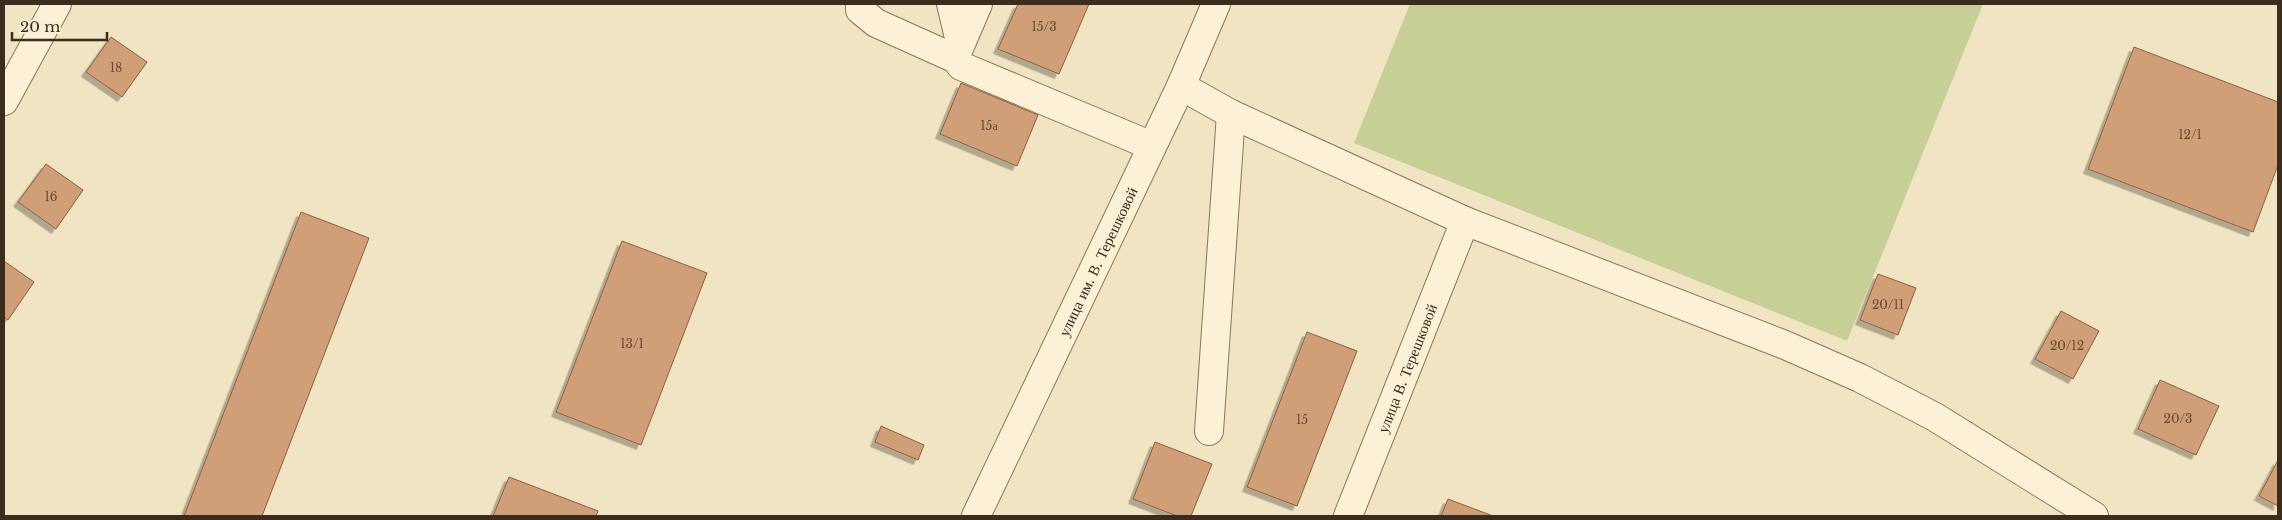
<svg xmlns="http://www.w3.org/2000/svg" width="2282" height="520" font-family="'Libre Baskerville',serif">
<style>
.green{fill:#c6cf96}
.building{fill:#d09f77;stroke:#8b5f3e;filter:url(#shadow)}
.lines{fill:none;stroke-linecap:round;stroke-linejoin:round}
.minor-casing{stroke:#8b7559;stroke-width:30}
.minor{stroke:#faf1d7;stroke-width:28}
.labels{text-anchor:middle;dominant-baseline:central;stroke-width:5;stroke-linejoin:round;paint-order:stroke}
.number-label{font-size:12px;fill:#604a34}
.street-label{font-size:15px;fill:#3a2d1e;stroke:#f7eed3}
</style>
<defs>
<filter id="shadow"><feDropShadow dx="-4.5" dy="4.5" stdDeviation="0" flood-color="#0004"/></filter>
</defs>
<rect width="100%" height="100%" fill="#f0e4c3"/>
<path class="green" d="M 1410,4 L 1983,4 L 1847,341 L 1354,143 Z"/>
<g class="building">
<path d="M 1018,4 L 1089,4 L 1059,74 L 998,49 Z"/>
<path d="M 111,37 L 147,62 L 122,97 L 86,72 Z"/>
<path d="M 2134,47 L 2278,102 L 2278,165 L 2253,232 L 2088,169 Z"/>
<path d="M 961,83 L 1038,115 L 1017,166 L 940,134 Z"/>
<path d="M 46,164 L 83,190 L 56,229 L 18,202 Z"/>
<path d="M 301,212 L 369,238 L 262,516 L 184,516 Z"/>
<path d="M 622,241 L 707,273 L 641,445 L 556,412 Z"/>
<path d="M 4,261 L 34,282 L 8,320 L 4,317 Z"/>
<path d="M 1878,274 L 1916,288 L 1898,335 L 1860,320 Z"/>
<path d="M 2061,311 L 2099,331 L 2073,379 L 2035,359 Z"/>
<path d="M 1307,332 L 1357,351 L 1297,506 L 1247,487 Z"/>
<path d="M 2160,380 L 2219,406 L 2196,455 L 2138,429 Z"/>
<path d="M 881,426 L 924,445 L 918,460 L 875,442 Z"/>
<path d="M 1155,442 L 1212,464 L 1191,516 L 1177,516 L 1133,499 Z"/>
<path d="M 2278,460 L 2278,506 L 2259,496 Z"/>
<path d="M 509,477 L 598,511 L 596,516 L 493,516 Z"/>
<path d="M 1448,499 L 1493,516 L 1441,516 Z"/>
</g>
<g class="lines">
<defs>
<g id="minor">
<path d="M 860,4 L 860,10 L 876,23 L 956,59"/>
<path d="M 951,4 L 960,42"/>
<path d="M 978,4 L 957,53 L 956,59 L 961,66 L 1152,146"/>
<path d="M 1181,86 L 1231,114 L 1465,221 L 1785,345 L 1860,378 L 1935,417 L 2094,516"/>
<path d="M 4,101 L 57,4"/>
<path d="M 1209,431 L 1231,114"/>
<path id="s1" d="M 976,516 L 1181,86 L 1216,4"/>
<path id="s2" d="M 1348,516 L 1465,221"/>
</g>
</defs>
<use href="#minor" class="minor-casing"/>
<use href="#minor" class="minor"/>
</g>
<g class="labels">
<g class="number-label">
<text x="1044" y="26">15/3</text>
<text x="116" y="67">18</text>
<text x="989" y="125">15а</text>
<text x="2190" y="134">12/1</text>
<text x="51" y="196">16</text>
<text x="1888" y="304">20/11</text>
<text x="632" y="343">13/1</text>
<text x="2067" y="345">20/12</text>
<text x="2178" y="418">20/3</text>
<text x="1302" y="419">15</text>
</g>
<g class="street-label">
<text stroke="none"><textPath href="#s1" startOffset="282">улица им. В. Терешковой</textPath></text>
<text stroke="none"><textPath href="#s2" startOffset="159">улица В. Терешковой</textPath></text>
</g>
</g>
<rect width="2282" height="520" fill="none" stroke="#3a2d1e" stroke-width="10"/>
<path d="M12 32v8h95v-8" fill="none" stroke="#3a2d1e" stroke-width="2.5"/>
<text x="20" y="32" font-size="15" fill="#3a2d1e" stroke="#f7eed3" stroke-width="4" paint-order="stroke">20 m</text>
</svg>
